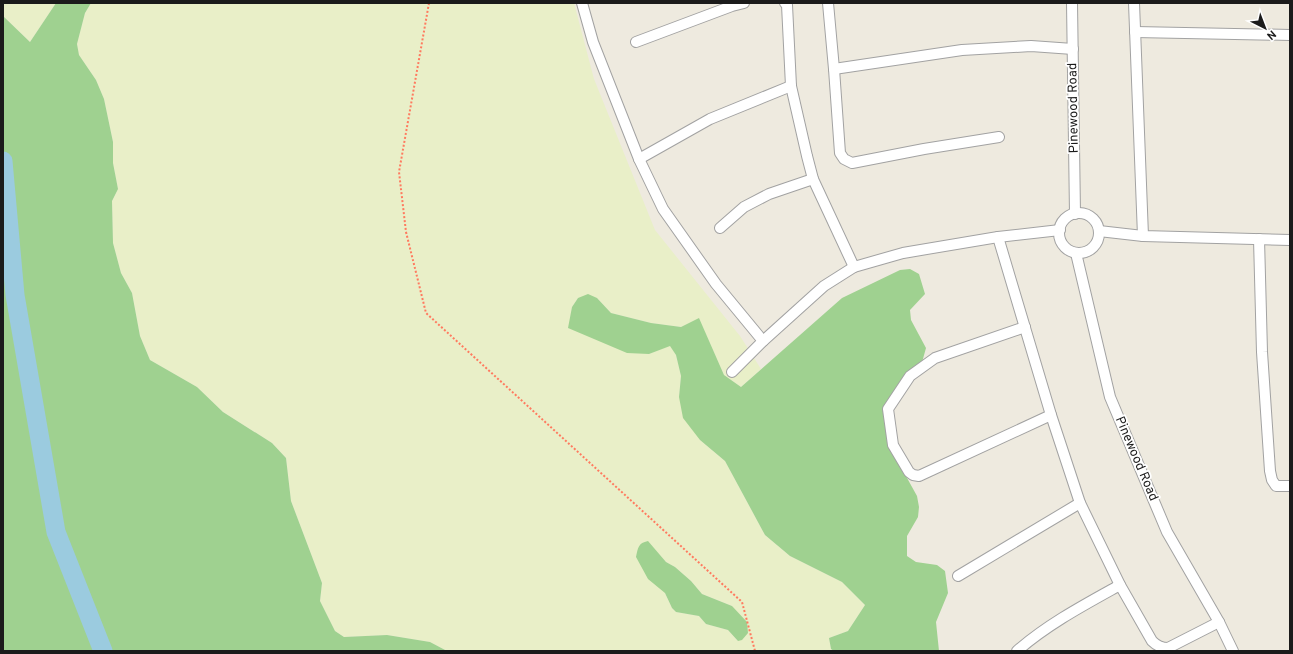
<svg xmlns="http://www.w3.org/2000/svg" width="1293" height="654" font-family="Overpass,sans-serif">
<style>
.farmland{fill:#e9efc8;fill-rule:evenodd}
.forest{fill:#9fd190}
.lines{fill:none;stroke-linecap:round;stroke-linejoin:round}
.river{stroke:#9bcbdf;stroke-width:19}
.minor-casing{stroke:#a2a2a2;stroke-width:12}
.path{stroke:#ff7a5f;stroke-width:2;stroke-dasharray:2 2;stroke-linecap:butt}
.minor{stroke:#fff;stroke-width:10}
.labels{text-anchor:middle;dominant-baseline:central;stroke-width:3.5;stroke-linejoin:round;paint-order:stroke}
.street-label{font-size:13px;fill:#1b1b1b;stroke:#fff}
</style>
<rect width="100%" height="100%" fill="#eeeadf"/>
<g class="farmland">
<path d="M 3,3 L 56,3 L 30,42 L 3,16 Z"/>
<path d="M 91,3 L 574,3 L 594,79 L 655,230 L 740,336 L 761,369 L 741,387 L 724,375 L 699,319 L 681,327 L 651,323 L 611,313 L 597,298 L 578,298 L 572,307 L 569,328 L 649,354 L 670,345 L 676,355 L 681,376 L 679,397 L 700,440 L 725,461 L 765,535 L 790,556 L 842,582 L 865,605 L 848,631 L 829,638 L 831,649 L 834,651 L 447,651 L 430,642 L 387,635 L 344,637 L 335,631 L 320,601 L 322,583 L 291,501 L 286,458 L 272,443 L 223,412 L 197,387 L 150,360 L 140,336 L 132,293 L 121,273 L 113,243 L 112,201 L 118,189 L 113,163 L 113,142 L 104,99 L 96,80 L 79,55 L 77,44 L 85,13 ZM 648,542 L 666,562 L 675,567 L 691,581 L 702,594 L 732,606 L 738,641 L 728,630 L 706,624 L 699,616 L 676,612 L 672,608 L 665,593 Z"/>
</g>
<g class="forest">
<path d="M 56,3 L 91,3 L 85,13 L 77,44 L 79,55 L 96,80 L 104,99 L 113,142 L 113,163 L 118,189 L 112,201 L 113,243 L 121,273 L 132,293 L 140,336 L 150,360 L 197,387 L 223,412 L 272,443 L 286,458 L 291,501 L 322,583 L 320,601 L 335,631 L 344,637 L 387,635 L 430,642 L 447,651 L 3,651 L 3,16 L 30,42 Z"/>
<path d="M 910,269 L 919,274 L 925,294 L 910,310 L 911,320 L 926,348 L 921,366 L 888,408 L 885,429 L 891,449 L 917,496 L 919,507 L 918,517 L 907,536 L 907,556 L 916,562 L 937,565 L 945,571 L 948,593 L 936,622 L 939,651 L 834,651 L 831,649 L 829,638 L 848,631 L 865,605 L 842,582 L 790,556 L 765,535 L 725,461 L 700,440 L 683,418 L 679,397 L 681,376 L 676,355 L 670,346 L 649,354 L 627,353 L 568,328 L 572,307 L 578,298 L 588,294 L 597,298 L 611,313 L 651,323 L 681,327 L 699,318 L 724,375 L 741,387 L 842,298 L 900,270 Z"/>
<path d="M 648,541 L 666,562 L 675,567 L 691,581 L 702,594 L 732,606 L 747,622 L 748,633 L 742,640 L 738,641 L 728,630 L 706,624 L 699,616 L 676,612 L 672,608 L 665,593 L 648,579 L 636,557 C 638,548 638,543 648,541 Z"/>
</g>
<g class="lines">
<path class="river" d="M 3,161 L 15,295 L 56,532 L 103,651"/>
<defs>
<g id="minor">
<path d="M 582,3 L 593,42 L 639,159 L 663,209 L 716,284 L 763,341"/>
<path d="M 785,3 L 787,5 L 791,86 L 807,156 L 813,179 L 854,267"/>
<path d="M 828,3 L 834,69 L 840,153 L 844,159 L 852,163 L 924,149 L 999,137"/>
<path d="M 1072,3 L 1075,214"/>
<path d="M 1134,3 L 1143,236"/>
<path d="M 1135,32 L 1290,35"/>
<path d="M 636,42 L 732,6 L 744,3"/>
<path d="M 834,69 L 962,50 L 1031,46 L 1073,49"/>
<path d="M 639,159 L 710,119 L 791,86"/>
<circle cx="1079" cy="233" r="20"/>
<path d="M 720,228 L 744,207 L 769,194 L 813,179"/>
<path d="M 1099,231 L 1143,236 L 1290,240"/>
<path d="M 998,237 L 1051,415 L 1080,503 L 1120,585 L 1152,641 C 1157,646 1161,648 1168,648 L 1219,622"/>
<path d="M 1259,239 L 1262,352 L 1270,471 L 1272,480 L 1276,486 L 1290,486"/>
<path d="M 1076,253 L 1110,397 L 1167,532 L 1219,622 L 1233,651"/>
<path d="M 1025,327 L 935,358 L 910,376 L 888,409 L 893,445 L 909,472 L 913,475 L 919,476 L 1051,415"/>
<path d="M 732,372 L 763,341 L 824,286 L 854,267 L 903,253 L 998,237 L 1060,230"/>
<path d="M 958,576 L 1080,503"/>
<path d="M 1017,651 C 1048,624 1084,605 1120,585"/>
</g>
</defs>
<use href="#minor" class="minor-casing"/>
<path class="path" d="M 429,3 L 399,172 L 406,232 L 426,313 L 742,602 L 755,651"/>
<use href="#minor" class="minor"/>
</g>
<g class="labels">
<g class="street-label">
<text transform="translate(1074 108) rotate(-91)">Pinewood Road</text>
<text transform="translate(1136 459) rotate(67)">Pinewood Road</text>
</g>
</g>
<rect width="1293" height="654" fill="none" stroke="#1b1b1b" stroke-width="8"/>
<g transform="translate(1265 28) rotate(138)" stroke="#ffffff" stroke-width="3" paint-order="stroke">
<path d="M0-3L7 15L0 10L-7 15Z" fill="#1b1b1b"/>
<text y="-6" font-size="11" font-weight="bold" text-anchor="middle" fill="#1b1b1b">N</text>
</g>
</svg>
